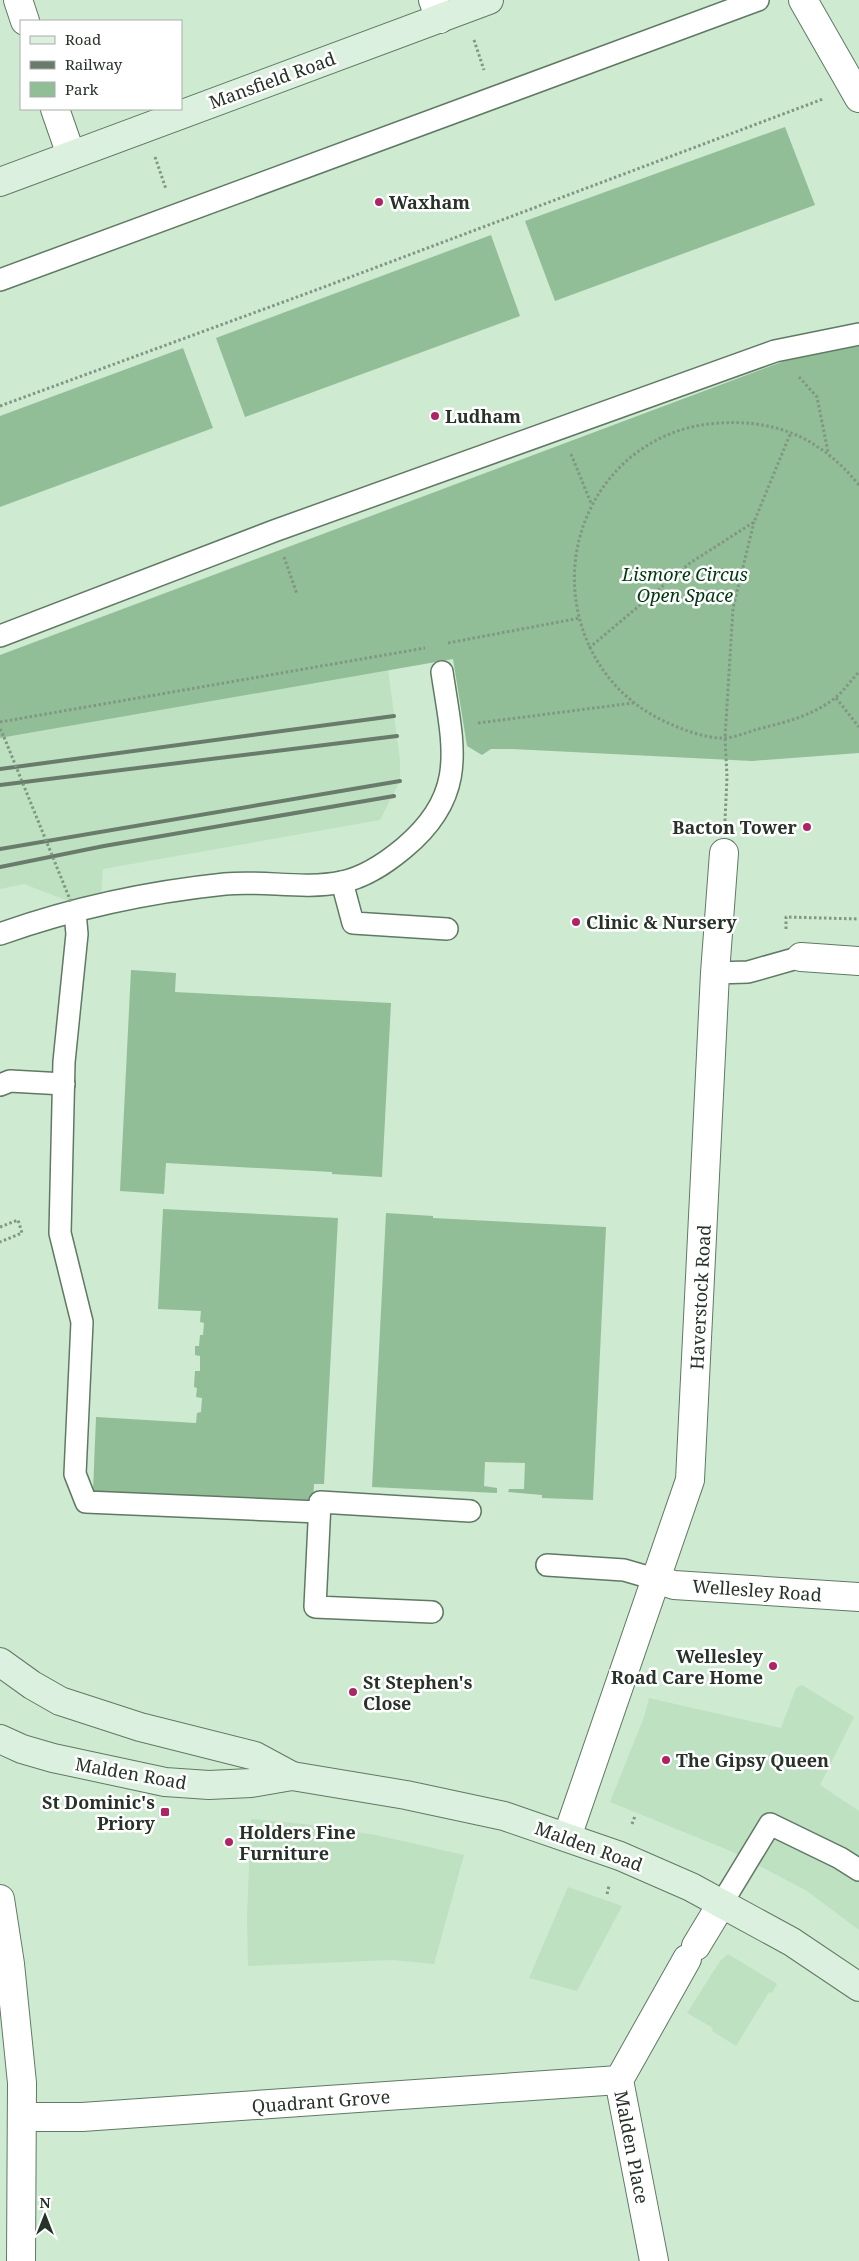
<svg xmlns="http://www.w3.org/2000/svg" width="859" height="2261" font-family="'Noto Serif',serif">
<style>
.built{fill:#bee1c2}
.green{fill:#91be97}
.lines{fill:none;stroke-linecap:round;stroke-linejoin:round}
.service-casing{stroke:#607963;stroke-width:24}
.minor-casing{stroke:#607963;stroke-width:30}
.secondary-casing{stroke:#607963;stroke-width:30}
.path{stroke:#819683;stroke-width:3;stroke-dasharray:2.5 2.5;stroke-linecap:butt}
.service{stroke:#fff;stroke-width:21}
.minor{stroke:#fff;stroke-width:28}
.secondary{stroke:#dcf0df;stroke-width:28}
.rail{stroke:#697b6b;stroke-width:4}
.path-bridge{stroke:#819683;stroke-width:3;stroke-dasharray:2.5 2.5;stroke-linecap:butt}
.poi-dot{fill:#af2464;stroke:#fff;stroke-width:2}
.labels{text-anchor:middle;dominant-baseline:central;stroke-width:5;stroke-linejoin:round;paint-order:stroke}
.street-label{font-size:18px;fill:#273228;stroke:#fff}
.poi-label{font-size:18px;font-weight:bold;fill:#273228;stroke:#fff;text-anchor:start}
.park-label{font-size:18px;font-style:italic;fill:#003911;stroke:#fff}
</style>
<rect width="100%" height="100%" fill="#ceead1"/>
<g class="built">
<path d="M 388,669 L 400,760 L 400,781 L 380,820 L 103,869 L 101,896 L 71,902 L 24,884 L 0,889 L 0,738 Z"/>
<path d="M 802,1685 L 854,1717 L 820,1785 L 859,1811 L 859,1930 L 807,1891 L 733,1852 L 610,1802 L 644,1717 L 649,1698 L 781,1728 L 796,1688 Z"/>
<path d="M 251,1819 L 304,1824 L 376,1835 L 464,1855 L 434,1964 L 392,1960 L 248,1966 L 247,1917 Z"/>
<path d="M 568,1887 L 622,1906 L 577,1991 L 529,1978 Z"/>
<path d="M 728,1954 L 777,1984 L 772,1993 L 769,1992 L 736,2046 L 712,2031 L 713,2028 L 687,2013 L 720,1961 Z"/>
</g>
<g class="green">
<path d="M 785,127 L 815,205 L 555,301 L 525,221 Z"/>
<path d="M 491,235 L 520,316 L 245,417 L 216,338 Z"/>
<path d="M 859,333 L 859,753 L 752,761 L 512,749 L 491,749 L 482,755 L 467,746 L 453,659 L 0,738 L 0,655 Z"/>
<path d="M 183,348 L 213,428 L 0,507 L 0,416 Z"/>
<path d="M 131,970 L 176,973 L 175,992 L 391,1003 L 382,1177 L 332,1174 L 332,1172 L 166,1163 L 164,1194 L 120,1191 Z"/>
<path d="M 163,1209 L 338,1218 L 324,1484 L 314,1484 L 313,1502 L 93,1491 L 96,1417 L 196,1423 L 197,1413 L 201,1412 L 202,1398 L 196,1397 L 197,1388 L 194,1387 L 195,1371 L 200,1371 L 200,1356 L 195,1355 L 195,1346 L 199,1346 L 200,1335 L 203,1335 L 204,1323 L 200,1322 L 201,1311 L 158,1309 Z"/>
<path d="M 386,1213 L 433,1216 L 433,1218 L 606,1227 L 593,1500 L 542,1498 L 542,1495 L 508,1492 L 509,1489 L 524,1489 L 525,1463 L 485,1462 L 484,1486 L 497,1488 L 497,1493 L 372,1487 Z"/>
</g>
<g class="lines">
<defs>
<g id="service">
<path d="M 0,280 L 758,0"/>
<path d="M 0,636 L 274,531 L 775,351 L 859,334"/>
<path d="M 342,882 L 353,923 L 447,929"/>
<path d="M 75,912 L 77,934 L 64,1062 L 60,1233 L 82,1322 L 75,1474 L 86,1502 L 319,1512"/>
<path d="M 0,934 C 73,908 148,892 225,884 C 264,880 303,890 342,882 C 366,877 386,863 404,848 C 469,794 453,746 442,672"/>
<path d="M 715,973 L 748,972 L 801,957"/>
<path d="M 0,1085 L 10,1081 L 64,1084"/>
<path d="M 547,1565 L 624,1570 L 655,1579"/>
<path d="M 432,1612 L 315,1607 L 320,1502 L 470,1511"/>
<path d="M 722,1903 L 770,1824 L 840,1858 L 859,1870"/>
</g>
<g id="minor">
<path d="M 18,0 L 25,21"/>
<path d="M 433,0 L 440,19"/>
<path d="M 803,0 L 859,98"/>
<path d="M 55,109 L 71,155"/>
<path d="M 801,957 L 859,961"/>
<path d="M 655,1579 L 674,1585 L 859,1597"/>
<path d="M 567,1837 L 690,1480 L 715,973 L 724,853"/>
<path d="M 0,1899 L 10,1964 L 22,2083 L 21,2261"/>
<path d="M 696,1946 L 722,1903"/>
<path d="M 22,2117 L 82,2117 L 619,2080"/>
<path d="M 654,2261 L 619,2080 L 687,1959"/>
</g>
<g id="secondary">
<path d="M 0,182 L 489,0"/>
<path d="M 0,1662 L 32,1685 L 60,1701 L 140,1727 L 255,1756 L 292,1776"/>
<path d="M 0,1739 L 22,1749 L 53,1758 L 165,1782 L 209,1785 L 251,1783 L 292,1776 L 406,1795 L 504,1816 L 620,1856 L 691,1887 L 792,1942 L 859,1987"/>
</g>
</defs>
<use href="#service" class="service-casing"/>
<use href="#minor" class="minor-casing"/>
<use href="#secondary" class="secondary-casing"/>
<g class="path">
<path d="M 474,40 L 484,70"/>
<path d="M 155,157 L 166,189"/>
<path d="M 799,377 L 817,397 L 828,452"/>
<path d="M 0,406 L 316,290 L 823,99"/>
<path d="M 571,454 L 591,503"/>
<path d="M 859,485 C 819,436 772,417 709,424 C 674,428 642,444 618,469 C 544,547 567,677 666,722 C 683,730 705,738 723,738 C 734,738 748,732 758,729 C 786,722 812,716 835,698 C 844,691 851,680 859,672"/>
<path d="M 284,557 L 297,594"/>
<path d="M 448,643 L 580,618"/>
<path d="M 589,648 L 690,563 L 754,522 L 791,432"/>
<path d="M 836,698 L 859,727"/>
<path d="M 0,722 L 425,648"/>
<path d="M 478,723 L 633,703"/>
<path d="M 0,729 L 4,737"/>
<path d="M 725,821 L 727,777 L 725,738 L 733,608 L 754,522"/>
<path d="M 786,929 L 786,917 L 859,919"/>
<path d="M 0,1227 L 18,1220 L 22,1233 L 0,1242"/>
<path d="M 632,1824 L 635,1816"/>
<path d="M 607,1894 L 609,1886"/>
</g>
<use href="#service" class="service"/>
<use href="#minor" class="minor"/>
<use href="#secondary" class="secondary"/>
<g class="rail">
<path d="M 0,769 L 394,716"/>
<path d="M 0,785 L 397,736"/>
<path d="M 0,849 L 400,781"/>
<path d="M 0,867 L 104,846 L 394,796"/>
</g>
<path class="path-bridge" d="M 4,737 L 71,902"/>
</g>
<g class="poi-dot">
<circle cx="379" cy="202" r="5"/>
<circle cx="435" cy="416" r="5"/>
<circle cx="807" cy="827" r="5"/>
<circle cx="576" cy="922" r="5"/>
<circle cx="773" cy="1666" r="5"/>
<circle cx="353" cy="1692" r="5"/>
<circle cx="666" cy="1760" r="5"/>
<rect x="160" y="1807" width="10" height="10" rx="2.5"/>
<circle cx="229" cy="1842" r="5"/>
</g>
<g class="labels">
<g class="street-label">
<text transform="translate(272 80) rotate(-20)">Mansfield Road</text>
<text transform="translate(700 1297) rotate(-87)">Haverstock Road</text>
<text transform="translate(757 1590) rotate(4)">Wellesley Road</text>
<text transform="translate(131 1773) rotate(10)">Malden Road</text>
<text transform="translate(589 1846) rotate(20)">Malden Road</text>
<text transform="translate(321 2101) rotate(-4)">Quadrant Grove</text>
<text transform="translate(632 2147) rotate(79)">Malden Place</text>
</g>
<g class="poi-label">
<text x="389" y="202">Waxham</text>
<text x="445" y="416">Ludham</text>
<text x="797" y="827" text-anchor="end">Bacton Tower</text>
<text x="586" y="922">Clinic &amp; Nursery</text>
<text x="763" y="1656" text-anchor="end">Wellesley<tspan x="763" dy="21">Road Care Home</tspan></text>
<text x="363" y="1682">St Stephen's<tspan x="363" dy="21">Close</tspan></text>
<text x="676" y="1760">The Gipsy Queen</text>
<text x="155" y="1802" text-anchor="end">St Dominic's<tspan x="155" dy="21">Priory</tspan></text>
<text x="239" y="1832">Holders Fine<tspan x="239" dy="21">Furniture</tspan></text>
</g>
<g class="park-label">
<text x="685" y="574">Lismore Circus<tspan x="685" dy="21">Open Space</tspan></text>
</g>
</g>
<rect x="20" y="20" width="162" height="90" fill="#ffffff" stroke="#a9ada9"/>
<rect x="30" y="36" width="25" height="8" fill="#dcf0df" stroke="#a9ada9"/>
<text x="65" y="45" font-size="15" fill="#273228">Road</text>
<rect x="30" y="61" width="25" height="8" fill="#697b6b" stroke="#a9ada9"/>
<text x="65" y="70" font-size="15" fill="#273228">Railway</text>
<rect x="30" y="82" width="25" height="15" fill="#91be97" stroke="#a9ada9"/>
<text x="65" y="95" font-size="15" fill="#273228">Park</text>
<g transform="translate(45 2216)" stroke="#ffffff" stroke-width="4" paint-order="stroke">
<path d="M0-4L9 19L0 12L-9 19Z" fill="#273228"/>
<text y="-8" font-size="14" font-weight="bold" text-anchor="middle" fill="#273228">N</text>
</g>
</svg>
